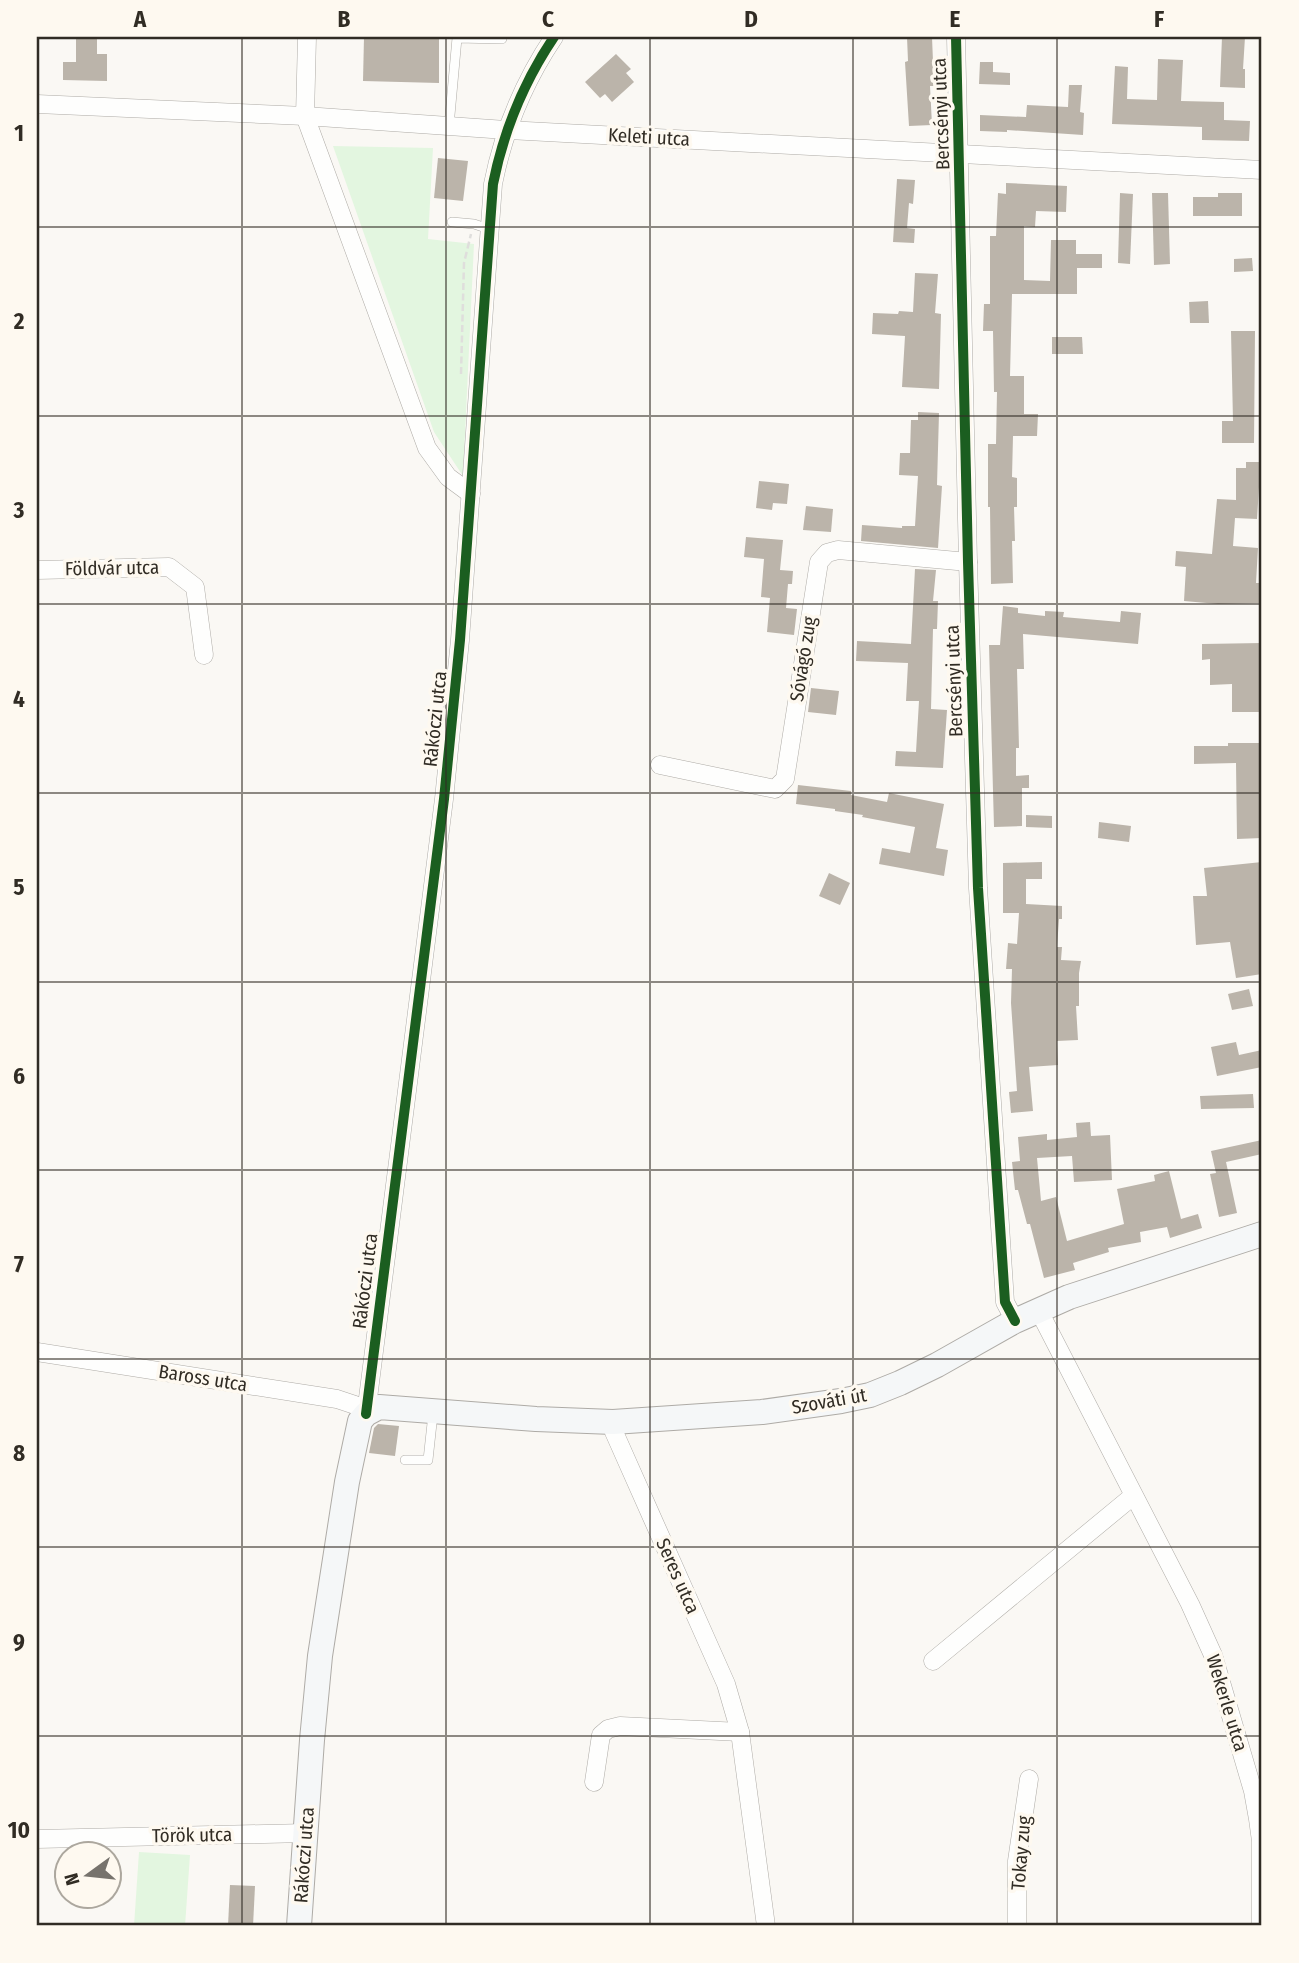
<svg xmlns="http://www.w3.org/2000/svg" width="1299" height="1963" font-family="'Fira Sans Condensed',sans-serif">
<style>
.green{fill:#e3f6e0}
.building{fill:#bbb4aa}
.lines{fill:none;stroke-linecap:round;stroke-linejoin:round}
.service-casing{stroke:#aeaba6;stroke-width:10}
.minor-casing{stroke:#aeaba6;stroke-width:19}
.secondary-casing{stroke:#aeaba6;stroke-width:26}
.path{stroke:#dfdedc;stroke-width:2.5;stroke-dasharray:7 3.5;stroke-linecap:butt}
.service{stroke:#fefefd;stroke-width:9}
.minor{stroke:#fefefd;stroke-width:18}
.secondary{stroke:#f5f7f8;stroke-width:24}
.cycleway-casing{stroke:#fef9f0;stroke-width:15}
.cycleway{stroke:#1b5e20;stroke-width:10}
.grid{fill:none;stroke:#312c24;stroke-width:2;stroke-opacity:0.55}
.labels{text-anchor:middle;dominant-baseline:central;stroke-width:7;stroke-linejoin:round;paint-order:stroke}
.street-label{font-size:19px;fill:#312c24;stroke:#fef9f0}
.neatline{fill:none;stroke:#312c24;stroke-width:2.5}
.grid-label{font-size:23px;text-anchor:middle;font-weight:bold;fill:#312c24}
</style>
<rect width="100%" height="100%" fill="#faf8f4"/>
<g class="green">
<path d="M 333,146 L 433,148 L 428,239 L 474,244 L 463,476 L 434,432 Z"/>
<path d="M 139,1852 L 190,1855 L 185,1926 L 134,1926 Z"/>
</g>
<g class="building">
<path d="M 76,37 L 97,37 L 97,54 L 107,54 L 107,81 L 63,80 L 63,62 L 76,62 Z"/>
<path d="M 364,37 L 439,37 L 439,83 L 363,81 Z"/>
<path d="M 907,37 L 932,37 L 934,86 L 930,86 L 932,125 L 909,126 L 905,62 L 908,61 Z"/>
<path d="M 1222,37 L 1245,37 L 1243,69 L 1245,69 L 1245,88 L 1220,87 Z"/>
<path d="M 616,54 L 631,69 L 626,73 L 634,82 L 612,102 L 605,94 L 600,98 L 585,82 Z"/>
<path d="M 1158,59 L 1183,60 L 1181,101 L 1224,102 L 1224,120 L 1250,121 L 1249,141 L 1202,140 L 1202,127 L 1112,124 L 1115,66 L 1128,67 L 1127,99 L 1157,100 Z"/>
<path d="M 980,62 L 993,62 L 993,72 L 1010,73 L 1010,85 L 979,84 Z"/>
<path d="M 1069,85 L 1082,85 L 1080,112 L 1084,113 L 1083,135 L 1007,130 L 1007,132 L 980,131 L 980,115 L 1026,117 L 1027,105 L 1068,107 Z"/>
<path d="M 438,158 L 468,161 L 463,201 L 434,198 Z"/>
<path d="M 897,179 L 915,180 L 913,204 L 909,203 L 907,228 L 915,229 L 914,243 L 893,242 Z"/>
<path d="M 1006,183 L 1067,186 L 1066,212 L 1036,211 L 1035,227 L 1024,226 L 1024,280 L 1050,281 L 1051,240 L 1076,240 L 1076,254 L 1102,254 L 1102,268 L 1077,268 L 1077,294 L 1012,294 L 1010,376 L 1024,376 L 1024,414 L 1038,414 L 1037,436 L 1013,436 L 1012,477 L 1017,478 L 1017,507 L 1014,507 L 1015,541 L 1012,541 L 1013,583 L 991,584 L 990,507 L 988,507 L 988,444 L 996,444 L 997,392 L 994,392 L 993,331 L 983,331 L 984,304 L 990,304 L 990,236 L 996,236 L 998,193 L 1006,194 Z"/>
<path d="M 1120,193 L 1133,194 L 1130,264 L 1118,263 Z"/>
<path d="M 1152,193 L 1168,193 L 1170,264 L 1154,265 Z"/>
<path d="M 1218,193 L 1242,193 L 1242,216 L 1193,216 L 1193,197 L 1218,197 Z"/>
<path d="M 1252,258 L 1253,271 L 1234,272 L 1234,259 Z"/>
<path d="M 915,273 L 938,274 L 935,313 L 941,314 L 939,389 L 902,387 L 905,336 L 872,334 L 873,313 L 898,314 L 899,311 L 913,312 Z"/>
<path d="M 1208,301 L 1209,323 L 1190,323 L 1189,302 Z"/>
<path d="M 1231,331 L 1255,331 L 1254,443 L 1222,443 L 1222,421 L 1233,421 Z"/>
<path d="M 1052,337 L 1082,337 L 1083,354 L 1052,354 Z"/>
<path d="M 918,412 L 939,413 L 937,485 L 942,486 L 938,548 L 861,541 L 862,525 L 902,528 L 902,526 L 915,526 L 918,476 L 899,475 L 900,453 L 910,453 L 911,420 L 918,420 Z"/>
<path d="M 1246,462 L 1262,462 L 1262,487 L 1259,487 L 1257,519 L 1235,518 L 1233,546 L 1258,548 L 1256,583 L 1259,583 L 1260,603 L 1218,604 L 1184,601 L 1186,567 L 1175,566 L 1176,551 L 1212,554 L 1217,499 L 1236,500 L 1236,468 L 1246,468 Z"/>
<path d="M 759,481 L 789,484 L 787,504 L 773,503 L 772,510 L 756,508 Z"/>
<path d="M 806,506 L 833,509 L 831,532 L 803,530 Z"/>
<path d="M 746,537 L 783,540 L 780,570 L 793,571 L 792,584 L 788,584 L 786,608 L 797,609 L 794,635 L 767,632 L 770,598 L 761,597 L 764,559 L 744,557 Z"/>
<path d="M 915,569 L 936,570 L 933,601 L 938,601 L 937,629 L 933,629 L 931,709 L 947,710 L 943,768 L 895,766 L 896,751 L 916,752 L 919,701 L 906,701 L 908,663 L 856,661 L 857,641 L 911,644 Z"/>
<path d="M 1003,606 L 1018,608 L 1018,613 L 1045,616 L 1045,611 L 1064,612 L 1063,617 L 1120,622 L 1121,611 L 1141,613 L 1138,644 L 1023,634 L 1024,669 L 1017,669 L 1019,748 L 1016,748 L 1016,776 L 1029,775 L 1029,788 L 1022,788 L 1022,826 L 994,827 L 989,645 L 1000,645 Z"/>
<path d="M 1262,643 L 1262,712 L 1232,712 L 1232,684 L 1210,685 L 1210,659 L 1202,660 L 1202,644 Z"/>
<path d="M 811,688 L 839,691 L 836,715 L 808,712 Z"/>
<path d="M 1228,743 L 1262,743 L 1262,838 L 1237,839 L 1236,763 L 1194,764 L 1194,746 L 1228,746 Z"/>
<path d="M 798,785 L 851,791 L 851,795 L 887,802 L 889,793 L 944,804 L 936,848 L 948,850 L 944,876 L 879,864 L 882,848 L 910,853 L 915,827 L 862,817 L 863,815 L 835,811 L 835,809 L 796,804 Z"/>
<path d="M 1026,815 L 1052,816 L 1052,828 L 1026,827 Z"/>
<path d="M 1099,822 L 1131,826 L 1129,842 L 1098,838 Z"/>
<path d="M 1042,862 L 1042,879 L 1026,879 L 1026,904 L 1062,906 L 1062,919 L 1059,919 L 1057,947 L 1062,947 L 1061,960 L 1081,961 L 1079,973 L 1079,1006 L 1076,1006 L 1078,1040 L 1057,1041 L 1058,1065 L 1029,1067 L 1033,1111 L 1011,1113 L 1009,1092 L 1017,1091 L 1011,1003 L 1012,969 L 1006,969 L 1008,943 L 1017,944 L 1019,913 L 1003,913 L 1003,863 Z"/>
<path d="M 1262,862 L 1262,974 L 1236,978 L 1230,942 L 1196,945 L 1193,896 L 1207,896 L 1204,868 Z"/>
<path d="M 829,873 L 850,883 L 840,905 L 819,896 Z"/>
<path d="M 1249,989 L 1253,1006 L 1232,1010 L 1228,994 Z"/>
<path d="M 1236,1042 L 1239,1055 L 1262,1050 L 1262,1067 L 1217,1076 L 1211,1047 Z"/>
<path d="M 1253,1094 L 1254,1108 L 1201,1109 L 1200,1096 Z"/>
<path d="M 1090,1122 L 1091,1136 L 1110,1135 L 1112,1180 L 1074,1182 L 1072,1156 L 1037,1158 L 1041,1201 L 1056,1197 L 1067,1241 L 1124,1224 L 1117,1189 L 1155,1181 L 1154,1175 L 1169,1171 L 1181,1219 L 1198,1214 L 1202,1228 L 1170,1238 L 1167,1227 L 1140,1232 L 1141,1242 L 1108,1248 L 1109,1252 L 1073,1263 L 1075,1270 L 1044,1278 L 1030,1224 L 1027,1224 L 1018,1190 L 1015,1190 L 1012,1162 L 1020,1161 L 1018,1137 L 1047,1134 L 1047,1140 L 1077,1137 L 1076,1123 Z"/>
<path d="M 1262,1140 L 1262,1154 L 1226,1162 L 1237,1213 L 1219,1217 L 1210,1174 L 1216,1173 L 1211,1151 Z"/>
<path d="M 378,1424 L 399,1426 L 395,1456 L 369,1453 L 374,1428 Z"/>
<path d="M 230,1885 L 255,1886 L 253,1926 L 228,1926 Z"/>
</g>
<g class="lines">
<defs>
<g id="service">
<path d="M 449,126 L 457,38 L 502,39"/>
<path d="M 452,222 L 474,224 L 489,229"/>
<path d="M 405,1460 L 428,1460 L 433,1414"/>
</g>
<g id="minor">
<path d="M 307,37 L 305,116 L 427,448 L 448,477 L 471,494"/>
<path d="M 956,37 L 968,562 L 978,888 L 1005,1302 L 1015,1321"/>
<path d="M 37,104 L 305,116 L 506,130 L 1262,170"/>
<path d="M 37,570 L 169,567 L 195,587 L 204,655"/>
<path d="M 660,765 L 775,789 L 785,779 L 819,562 L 827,553 L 838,550 L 968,562"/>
<path d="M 1039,1311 L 1190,1604 L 1213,1655 L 1253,1791 L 1258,1819 L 1261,1841 L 1261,1926"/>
<path d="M 37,1352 L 337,1399 L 355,1405 L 366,1414"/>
<path d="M 366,1414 L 444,799 L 460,640 L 493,184 C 504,129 523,83 554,37"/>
<path d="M 613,1422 L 614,1432 L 726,1684 L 740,1732 L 766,1926"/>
<path d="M 933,1661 L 1133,1496"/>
<path d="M 594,1782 L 601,1735 L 608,1729 L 620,1726 L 740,1732"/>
<path d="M 37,1839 L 306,1833"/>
<path d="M 1017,1926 L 1017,1861 L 1029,1779"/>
</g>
<path id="secondary" d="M 299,1926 L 312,1740 L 320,1656 L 347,1482 L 360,1421 L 366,1414 L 379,1407 L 536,1419 L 613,1422 L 762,1412 L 841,1401 L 870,1395 L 900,1383 L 937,1365 L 1015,1321 L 1069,1297 L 1262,1234"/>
</defs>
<use href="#service" class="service-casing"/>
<use href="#minor" class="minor-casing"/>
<use href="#secondary" class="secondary-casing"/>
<path class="path" d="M 461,374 L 464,263 L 471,234"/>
<use href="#service" class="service"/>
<use href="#minor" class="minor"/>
<use href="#secondary" class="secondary"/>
<defs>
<g id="cycleway">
<path d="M 956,37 L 968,562 L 978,888 L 1005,1302 L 1015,1321"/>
<path d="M 366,1414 L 444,799 L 460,640 L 493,184 C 504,129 523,83 554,37"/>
</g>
</defs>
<use href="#cycleway" class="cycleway-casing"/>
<use href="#cycleway" class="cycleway"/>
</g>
<path class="grid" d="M 242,37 L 242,1926M 446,37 L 446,1926M 650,37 L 650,1926M 853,37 L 853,1926M 1057,37 L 1057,1926M 37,227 L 1262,227M 37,416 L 1262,416M 37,604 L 1262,604M 37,793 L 1262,793M 37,982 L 1262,982M 37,1170 L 1262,1170M 37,1359 L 1262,1359M 37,1547 L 1262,1547M 37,1736 L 1262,1736"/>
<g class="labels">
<g class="street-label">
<text transform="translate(941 114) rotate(-92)">Bercsényi utca</text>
<text transform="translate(649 137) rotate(3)">Keleti utca</text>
<text transform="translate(112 568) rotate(-1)">Földvár utca</text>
<text transform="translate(803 659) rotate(-81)">Sóvágó zug</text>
<text transform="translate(954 681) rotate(-92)">Bercsényi utca</text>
<text transform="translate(435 719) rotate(-84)">Rákóczi utca</text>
<text transform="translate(365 1281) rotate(-83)">Rákóczi utca</text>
<text transform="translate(203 1378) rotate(9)">Baross utca</text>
<text transform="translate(829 1401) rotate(-10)">Szováti út</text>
<text transform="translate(678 1576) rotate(66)">Seres utca</text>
<text transform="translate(1227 1703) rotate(73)">Wekerle utca</text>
<text transform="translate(192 1835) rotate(-1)">Török utca</text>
<text transform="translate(1021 1853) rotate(-85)">Tokay zug</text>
<text transform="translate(304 1855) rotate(-86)">Rákóczi utca</text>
</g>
</g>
<rect width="1299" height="1963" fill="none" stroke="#fef9f0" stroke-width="77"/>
<g transform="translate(88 1875) rotate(255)"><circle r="33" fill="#fef9f0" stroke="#aca79e" stroke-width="2"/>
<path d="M0-5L12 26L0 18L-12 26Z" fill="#77736d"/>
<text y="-10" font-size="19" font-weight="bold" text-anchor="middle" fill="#312c24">N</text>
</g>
<rect x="38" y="38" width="1222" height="1886" class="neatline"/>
<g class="grid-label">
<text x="140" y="27">A</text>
<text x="344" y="27">B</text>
<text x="548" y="27">C</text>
<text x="751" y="27">D</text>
<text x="955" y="27">E</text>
<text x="1159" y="27">F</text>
<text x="19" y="141">1</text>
<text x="19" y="329">2</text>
<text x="19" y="518">3</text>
<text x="19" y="707">4</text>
<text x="19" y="895">5</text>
<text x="19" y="1084">6</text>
<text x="19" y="1272">7</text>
<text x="19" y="1461">8</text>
<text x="19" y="1650">9</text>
<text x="19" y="1838">10</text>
</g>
</svg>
